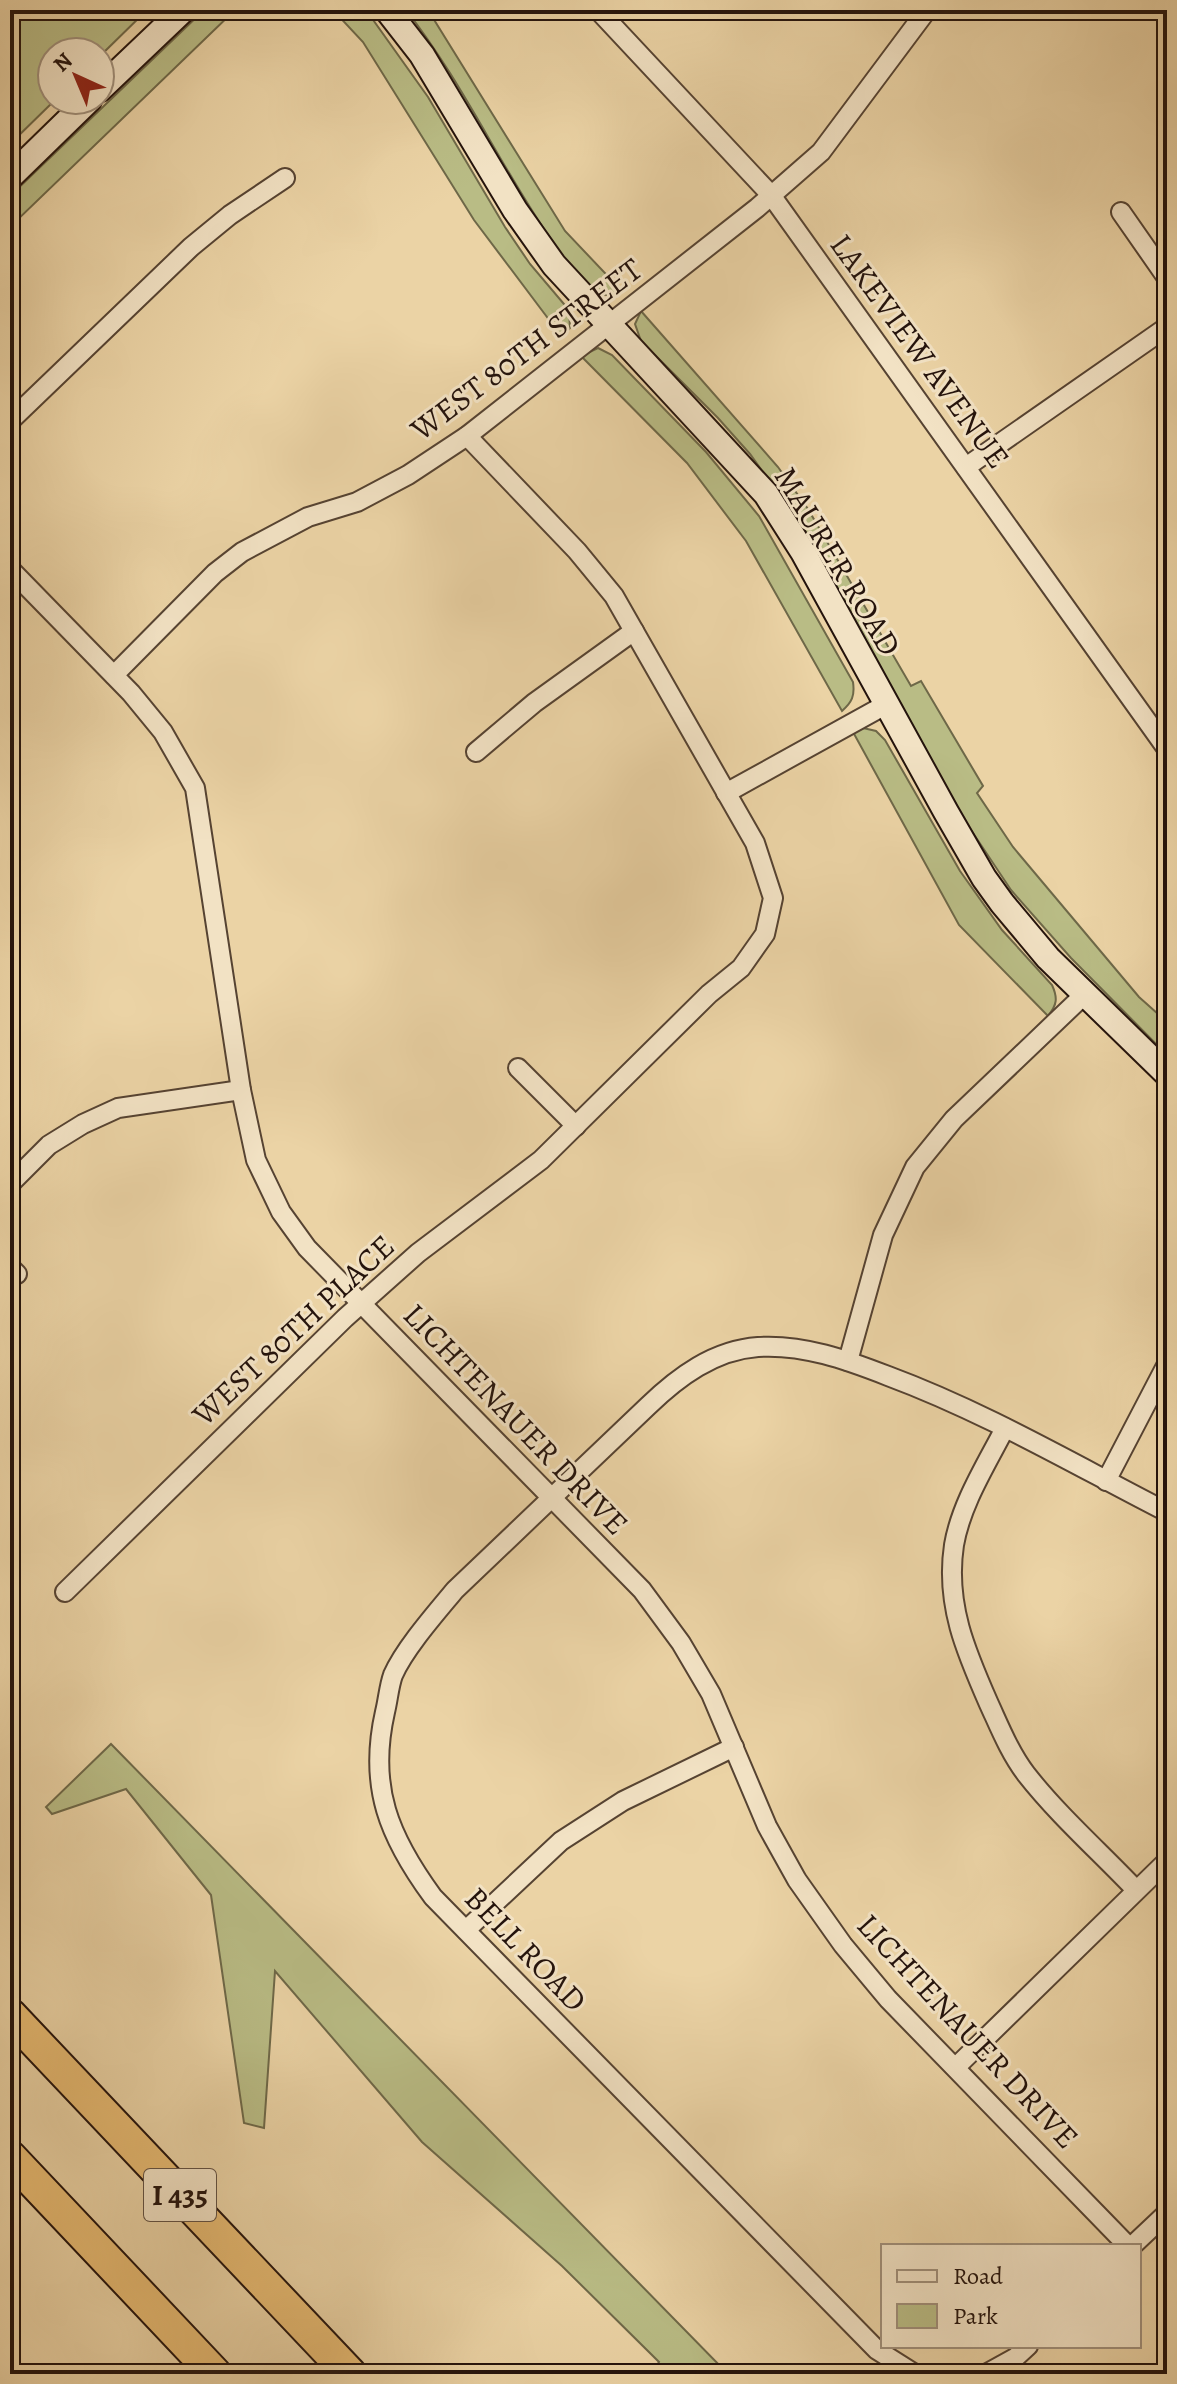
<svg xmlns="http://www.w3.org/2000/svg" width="1177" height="2384" font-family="Alegreya,serif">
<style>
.green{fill:#b9bc85;stroke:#6e6848;stroke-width:2}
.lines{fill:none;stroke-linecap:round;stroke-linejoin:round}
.street-casing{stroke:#564332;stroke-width:22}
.secondary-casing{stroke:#24130c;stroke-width:28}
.highway-casing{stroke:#24130c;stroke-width:36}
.street{stroke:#f2e2c4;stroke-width:18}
.secondary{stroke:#f2e2c4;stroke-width:24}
.highway{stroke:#e6ba72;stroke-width:32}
.labels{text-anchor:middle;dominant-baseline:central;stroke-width:6;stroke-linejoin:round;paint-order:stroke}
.shield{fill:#f2e2c4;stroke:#625143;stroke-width:2}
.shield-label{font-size:30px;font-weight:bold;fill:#24130c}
.street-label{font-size:32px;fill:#24130c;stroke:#f2e2c4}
</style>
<rect width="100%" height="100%" fill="#ebd3a5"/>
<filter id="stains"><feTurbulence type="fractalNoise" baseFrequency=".0025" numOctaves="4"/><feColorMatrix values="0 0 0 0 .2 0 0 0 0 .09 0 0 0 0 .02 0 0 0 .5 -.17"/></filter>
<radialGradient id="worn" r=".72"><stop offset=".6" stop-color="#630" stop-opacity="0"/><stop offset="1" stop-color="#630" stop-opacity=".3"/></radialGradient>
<g class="green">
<path d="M 10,10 L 147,10 L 100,56 L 100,52 L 52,52 L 52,100 L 55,100 L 10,144 Z"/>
<path d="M 204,10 L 235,10 L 10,227 L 10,196 Z"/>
<path d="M 333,10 L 366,10 L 428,97 L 505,227 L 530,264 L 569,310 L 570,328 L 562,337 L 474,220 L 363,42 Z"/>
<path d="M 406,10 L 428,10 L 565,231 L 622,291 C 613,296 603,297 594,290 C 572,274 555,246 540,223 C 494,153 458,76 406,10 Z"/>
<path d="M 641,311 L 778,467 L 808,509 L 911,686 L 921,681 L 983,786 L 977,793 L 1013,847 L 1139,997 L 1167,1022 L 1167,1055 L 1071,958 L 1011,890 L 965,821 L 806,532 L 750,454 L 718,418 L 641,341 L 635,324 Z"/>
<path d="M 598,348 L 612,355 L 706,452 L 759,516 L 853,682 C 855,696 852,702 842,711 L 746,541 L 687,463 L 581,356 Z"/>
<path d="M 863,728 L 876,731 L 885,740 L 960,871 L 1002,930 L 1052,985 C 1058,998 1057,1005 1048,1016 L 959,925 L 853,732 Z"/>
<path d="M 111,1744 L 728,2374 L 651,2374 L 659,2362 L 562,2266 L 422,2142 L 275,1971 L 264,2128 L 244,2123 L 211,1895 L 126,1789 L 52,1814 L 46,1807 Z"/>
</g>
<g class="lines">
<defs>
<g id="street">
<path d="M 598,10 L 771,195 L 1167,749"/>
<path d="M 1121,212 L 1167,278"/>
<path d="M 10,421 L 191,247 L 230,215 L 285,178"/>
<path d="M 966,467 L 1167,327"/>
<path d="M 10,569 L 131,693 L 163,732 L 195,788 L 241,1090 L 256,1160 L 281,1212 L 307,1248 L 642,1590 L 681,1643 L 711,1694 L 767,1826 L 797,1880 L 843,1945 L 888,1999 L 1128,2246"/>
<path d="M 114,675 L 215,573 L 242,552 L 308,517 L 357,502 L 408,475 L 467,436 L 757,208 L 821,152 L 927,10"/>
<path d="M 476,752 L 534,703 L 634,631"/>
<path d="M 726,793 L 887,704"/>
<path d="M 518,1068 L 576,1126"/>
<path d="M 10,1184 L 49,1145 L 83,1124 L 118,1108 L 241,1090"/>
<path d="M 10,1267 L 17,1274"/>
<path d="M 848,1361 L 883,1235 L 915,1167 L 954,1119 L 1085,994"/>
<path d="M 1005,1428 C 986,1465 961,1504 954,1545 C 945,1604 966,1652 989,1704 C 1000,1728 1010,1753 1026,1774 C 1059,1816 1100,1852 1136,1890"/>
<path d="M 1106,1481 L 1167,1364"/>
<path d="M 65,1592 L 345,1318 L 418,1253 L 541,1160 L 709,994 L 741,968 L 765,934 L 773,898 L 755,843 L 614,596 L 577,551 L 467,436"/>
<path d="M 466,1930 L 561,1841 L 623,1801 L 734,1747"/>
<path d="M 956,2067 L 1167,1861"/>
<path d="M 1132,2246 L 1167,2213"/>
<path d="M 915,2374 L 877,2350 L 433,1897 C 389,1837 368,1787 385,1712 C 388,1700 389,1686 393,1675 C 405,1648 436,1613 455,1590 L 648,1406 C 678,1377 714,1350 758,1347 C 803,1344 847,1360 888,1376 C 985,1412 1075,1465 1167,1512"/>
<path d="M 986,2374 L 1015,2358 L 1028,2346"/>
</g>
<g id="secondary">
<path d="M 387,10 L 422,55 L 515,210 L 554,265 L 766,494 L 803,552 L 946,812 L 984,878 L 1002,903 L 1048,958 L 1167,1074"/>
<path d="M 100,89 L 183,10"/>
<path d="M 10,177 L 89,100"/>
</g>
<g id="highway">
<path d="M 10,2015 L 350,2374"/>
<path d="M 10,2157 L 215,2374"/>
</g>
</defs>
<use href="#street" class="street-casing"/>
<use href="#secondary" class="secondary-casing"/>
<use href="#highway" class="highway-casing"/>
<use href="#street" class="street"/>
<use href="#secondary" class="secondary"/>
<use href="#highway" class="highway"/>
</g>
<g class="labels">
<rect class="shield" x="144" y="2169" width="72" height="52" rx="6"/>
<g class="shield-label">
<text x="180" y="2195">I 435</text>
</g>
<g class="street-label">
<text transform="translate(526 349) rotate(-37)">WEST 80TH STREET</text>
<text transform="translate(920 351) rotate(54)">LAKEVIEW AVENUE</text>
<text transform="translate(838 561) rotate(59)">MAURER ROAD</text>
<text transform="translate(293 1330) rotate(-43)">WEST 80TH PLACE</text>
<text transform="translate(516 1419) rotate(46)">LICHTENAUER DRIVE</text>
<text transform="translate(526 1949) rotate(46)">BELL ROAD</text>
<text transform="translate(968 2031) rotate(47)">LICHTENAUER DRIVE</text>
</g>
</g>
<rect width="1177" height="2384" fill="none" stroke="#ebd3a5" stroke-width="40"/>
<rect x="12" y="12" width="1153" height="2360" fill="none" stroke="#24130c" stroke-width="4"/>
<rect x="20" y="20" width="1137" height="2344" fill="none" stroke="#24130c" stroke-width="2"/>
<rect x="881" y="2244" width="260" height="104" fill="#f2e2c4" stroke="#a08f7a" stroke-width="2"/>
<rect x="897" y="2270" width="40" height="12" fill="#f2e2c4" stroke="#a08f7a" stroke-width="2"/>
<text x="953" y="2284" font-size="24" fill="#24130c">Road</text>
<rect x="897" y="2304" width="40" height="24" fill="#b9bc85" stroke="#a08f7a" stroke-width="2"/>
<text x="953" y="2324" font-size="24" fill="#24130c">Park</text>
<g transform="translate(76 76) rotate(316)"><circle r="38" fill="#f2e2c4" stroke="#a08f7a" stroke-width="2"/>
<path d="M0-6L14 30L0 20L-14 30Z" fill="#8f2418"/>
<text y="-12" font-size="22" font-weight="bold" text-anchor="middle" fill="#24130c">N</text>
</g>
<rect width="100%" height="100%" filter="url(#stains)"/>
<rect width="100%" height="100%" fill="url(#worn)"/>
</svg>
